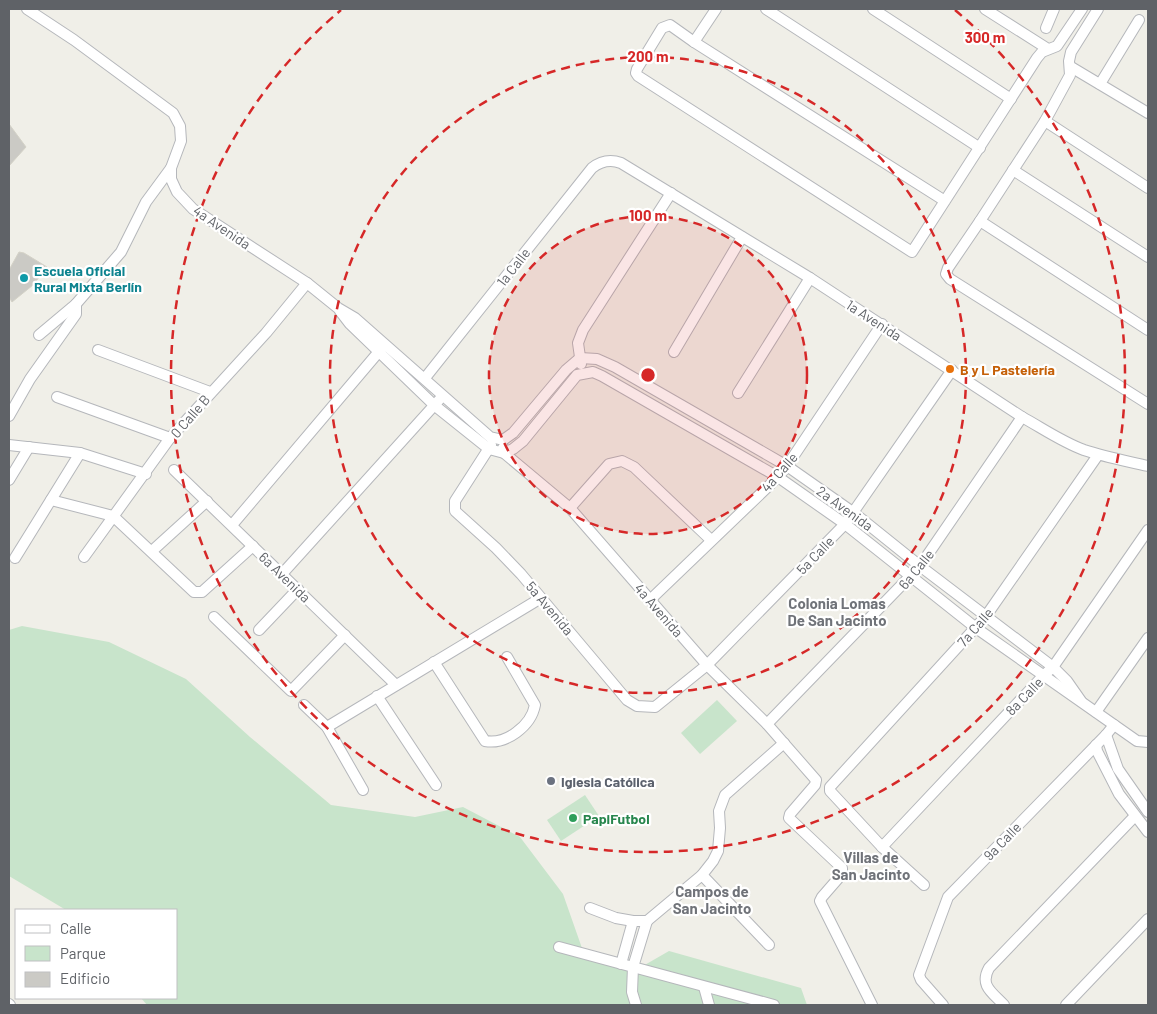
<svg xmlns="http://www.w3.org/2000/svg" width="1157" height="1014" font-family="Barlow,sans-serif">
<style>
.green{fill:#c8e4cb}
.building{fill:#cbcac5;stroke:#d4d2c7}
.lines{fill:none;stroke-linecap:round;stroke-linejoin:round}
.minor-casing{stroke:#b5b7bb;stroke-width:12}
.minor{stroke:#fff;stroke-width:10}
.ring{fill:none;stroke:#d62828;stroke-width:2.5;stroke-dasharray:9 6}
.culture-dot{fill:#0f9aa8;stroke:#fff;stroke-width:2}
.food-dot{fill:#e8710a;stroke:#fff;stroke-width:2}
.worship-dot{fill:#6b7280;stroke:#fff;stroke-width:2}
.leisure-dot{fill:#2e9e5b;stroke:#fff;stroke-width:2}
.labels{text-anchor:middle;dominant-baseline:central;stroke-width:4.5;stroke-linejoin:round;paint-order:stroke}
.street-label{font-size:14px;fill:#5f6267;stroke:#fff}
.culture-label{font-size:14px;font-weight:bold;fill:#0d838f;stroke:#fff;text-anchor:start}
.food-label{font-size:14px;font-weight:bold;fill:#c56008;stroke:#fff;text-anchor:start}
.worship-label{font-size:14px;font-weight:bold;fill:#5b616d;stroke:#fff;text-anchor:start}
.leisure-label{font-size:14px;font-weight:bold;fill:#27864d;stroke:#fff;text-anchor:start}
.neighbourhood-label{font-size:15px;font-weight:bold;fill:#707379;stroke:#fff}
.centre{fill:#d62828;stroke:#fff;stroke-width:2.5}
.ring-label{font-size:15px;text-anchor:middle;font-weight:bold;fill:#d62828;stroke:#fff;stroke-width:4.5;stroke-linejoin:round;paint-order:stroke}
</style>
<rect width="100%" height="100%" fill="#f0efe8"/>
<g class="green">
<path d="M 22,626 L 109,642 L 186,679 L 250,737 L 331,805 L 415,817 L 463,807 L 520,837 L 563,894 L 583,951 L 636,970 L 669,951 L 801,988 L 807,1005 L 147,1005 L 141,998 L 176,998 L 176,910 L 66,910 L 9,876 L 9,630 Z"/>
<path d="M 717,700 L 737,721 L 700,754 L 681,733 Z"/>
<path d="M 585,795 L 599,816 L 561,841 L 547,820 Z"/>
</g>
<g class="building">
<path d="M 9,124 L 26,147 L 9,166 Z"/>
<path d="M 19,252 L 24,253 L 47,267 L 33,285 L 12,302 L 9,297 L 9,270 Z"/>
</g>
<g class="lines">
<defs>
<g id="minor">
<path d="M 27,9 L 74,40 L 173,113 L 180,126 L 181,141 L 171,168 L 171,179 L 177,192 L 193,209 L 307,283 L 338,308 L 355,318 L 490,437 L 503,440 L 513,433 L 566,370 L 580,358 L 597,359 L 615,367 L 787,466 L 854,513 L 920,566 L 1053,667 L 1067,681 L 1081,701"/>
<path d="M 766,9 L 980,148"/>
<path d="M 873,9 L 1011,99"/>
<path d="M 985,9 L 1048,49"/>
<path d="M 1098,9 L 1071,52 L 1069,61 L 1070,75 L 1045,121 L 980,221 L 948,268 L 946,274 L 950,279 L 1148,404"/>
<path d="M 1046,28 L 1054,9"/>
<path d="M 694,42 L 716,9"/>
<path d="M 1071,67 L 1148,113"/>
<path d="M 1100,84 L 1139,20"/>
<path d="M 1045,121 L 1148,188"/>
<path d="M 1013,170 L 1148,257"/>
<path d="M 945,201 L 694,42 L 670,25 L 662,28 L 637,69 L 636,73 L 638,76 L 912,252 L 1037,58 L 1042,52 L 1057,46 L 1082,9"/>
<path d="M 980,221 L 1148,330"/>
<path d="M 340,311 L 350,324 L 434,405 L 489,449 L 504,453 L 513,449 L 523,441 L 577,375 L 593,372 L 602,376 L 778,477 L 845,524 L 976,628 L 1137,741 L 1148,742"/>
<path d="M 39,335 L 76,304"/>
<path d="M 98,350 L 210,392"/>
<path d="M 674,352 L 742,237"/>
<path d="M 581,364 L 578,343 L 583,330 L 671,193"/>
<path d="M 425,378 L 592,168 C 601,161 610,159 621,163 L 810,278 L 1022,417 C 1042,428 1062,442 1084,450 C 1105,457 1127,461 1148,466"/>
<path d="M 738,393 L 810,278"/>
<path d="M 57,397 L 170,438"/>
<path d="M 9,416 L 30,379 L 76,314 L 76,304 L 121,252 L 146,202 L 171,168"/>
<path d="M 9,445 L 80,453 L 146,474"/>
<path d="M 491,445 L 455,501 L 455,511 L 496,548 L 521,574 L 627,700 L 637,706 L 655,707 L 707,665 L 845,524 L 952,370"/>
<path d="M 503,448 L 504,453 L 570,508 L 707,665 L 767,724 L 816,780 L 815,785 L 790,814 L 789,818 L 842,868 L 842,874 L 822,897 L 820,901 L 872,1005"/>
<path d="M 174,470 L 396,685"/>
<path d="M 9,480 L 29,447"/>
<path d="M 51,500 L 113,516 L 194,592 L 202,592 L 253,546"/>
<path d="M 570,508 L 609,464 L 622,461 L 634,467 L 711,540"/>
<path d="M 232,525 L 382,348"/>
<path d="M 152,551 L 207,501"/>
<path d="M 84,557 L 170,438 L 266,333 L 307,283"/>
<path d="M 15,558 L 80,453"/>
<path d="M 282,574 L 439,400"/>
<path d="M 651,599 L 778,477 L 787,466 L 882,324"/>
<path d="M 214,617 L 291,691 L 345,635"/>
<path d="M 259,630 L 298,589"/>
<path d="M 434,662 L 485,741 C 506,745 531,726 535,705 L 507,657"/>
<path d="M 377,696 L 436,785"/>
<path d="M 304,705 L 327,727 L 363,790"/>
<path d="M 1096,712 L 1148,638"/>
<path d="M 767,724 L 920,566 L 1022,417"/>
<path d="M 327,727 L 541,598"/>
<path d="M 1106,735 L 1118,769 L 1148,812"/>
<path d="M 1096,745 L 1097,751 L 1119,794 L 1148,832"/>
<path d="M 882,847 L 1043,676 L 1053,667 L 1148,530"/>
<path d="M 702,875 L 769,945"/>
<path d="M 924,885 L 882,847 L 830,791 L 830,787 L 986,616 L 1098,455"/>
<path d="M 590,908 L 616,918 L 633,921 L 647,921 L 702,875 L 713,861 L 718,851 L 720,828 L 719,811 L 725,795 L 784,743"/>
<path d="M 647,921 L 633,967 L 774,1005"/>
<path d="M 559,947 L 633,967 L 632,992 L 636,1005"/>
<path d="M 621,964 L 633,921"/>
<path d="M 704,987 L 709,1005"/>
<path d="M 9,1004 L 10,1005"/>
<path d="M 943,1005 L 921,980 L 919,975 L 948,897 L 1106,735 L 1114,725"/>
<path d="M 1004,1005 C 993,993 979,986 989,968 L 1135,816"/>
<path d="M 1066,1005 L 1148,919"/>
</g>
</defs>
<use href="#minor" class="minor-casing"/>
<use href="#minor" class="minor"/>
</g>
<circle cx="648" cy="375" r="159" fill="#d62828" fill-opacity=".12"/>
<g class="ring">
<circle cx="648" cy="375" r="159"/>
<circle cx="648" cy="375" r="318"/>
<path d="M955 10A477 477 0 1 1 341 10"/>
</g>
<circle class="culture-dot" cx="24" cy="278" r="5"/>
<circle class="food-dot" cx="950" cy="369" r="5"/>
<circle class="worship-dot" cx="551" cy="781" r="5"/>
<circle class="leisure-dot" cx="573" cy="818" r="5"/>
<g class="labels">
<g class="street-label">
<text transform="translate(222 227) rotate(34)">4a Avenida</text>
<text transform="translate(513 267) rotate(-52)">1a Calle</text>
<text transform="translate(874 320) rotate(33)">1a Avenida</text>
<text transform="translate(190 416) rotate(-49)">0 Calle B</text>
<text transform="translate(779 472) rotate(-49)">4a Calle</text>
<text transform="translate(845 508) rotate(36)">2a Avenida</text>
<text transform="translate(815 555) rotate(-46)">5a Calle</text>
<text transform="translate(916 569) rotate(-51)">6a Calle</text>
<text transform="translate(285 577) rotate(44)">6a Avenida</text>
<text transform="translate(550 608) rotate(50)">5a Avenida</text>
<text transform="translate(659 610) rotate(49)">4a Avenida</text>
<text transform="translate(975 627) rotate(-49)">7a Calle</text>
<text transform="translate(1024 696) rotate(-46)">8a Calle</text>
<text transform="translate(1002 841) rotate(-46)">9a Calle</text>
</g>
<g class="culture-label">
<text x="34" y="270">Escuela Oficial<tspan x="34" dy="16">Rural Mixta Berlín</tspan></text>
</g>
<g class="food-label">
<text x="960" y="369">B y L Pastelería</text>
</g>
<g class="worship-label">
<text x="561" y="781">Iglesia Católica</text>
</g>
<g class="leisure-label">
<text x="583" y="818">PapiFutbol</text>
</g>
<g class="neighbourhood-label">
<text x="837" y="603">Colonia Lomas<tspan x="837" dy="17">De San Jacinto</tspan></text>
<text x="871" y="857">Villas de<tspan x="871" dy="17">San Jacinto</tspan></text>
<text x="712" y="891">Campos de<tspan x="712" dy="17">San Jacinto</tspan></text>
</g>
</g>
<circle cx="648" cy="375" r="8" class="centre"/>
<g class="ring-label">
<text x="985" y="43">300 m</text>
<text x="648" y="62">200 m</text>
<text x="648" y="221">100 m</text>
</g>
<rect width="1157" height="1014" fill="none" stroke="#5f6267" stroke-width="20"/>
<rect x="15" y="909" width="162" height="90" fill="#ffffff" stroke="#bfc0c2"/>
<rect x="25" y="925" width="25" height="8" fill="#ffffff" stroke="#bfc0c2"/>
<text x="60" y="934" font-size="15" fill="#5f6267">Calle</text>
<rect x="25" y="946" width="25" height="15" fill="#c8e4cb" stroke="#bfc0c2"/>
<text x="60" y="959" font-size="15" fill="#5f6267">Parque</text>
<rect x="25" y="972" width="25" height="15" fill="#cbcac5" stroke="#bfc0c2"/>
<text x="60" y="984" font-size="15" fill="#5f6267">Edificio</text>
</svg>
